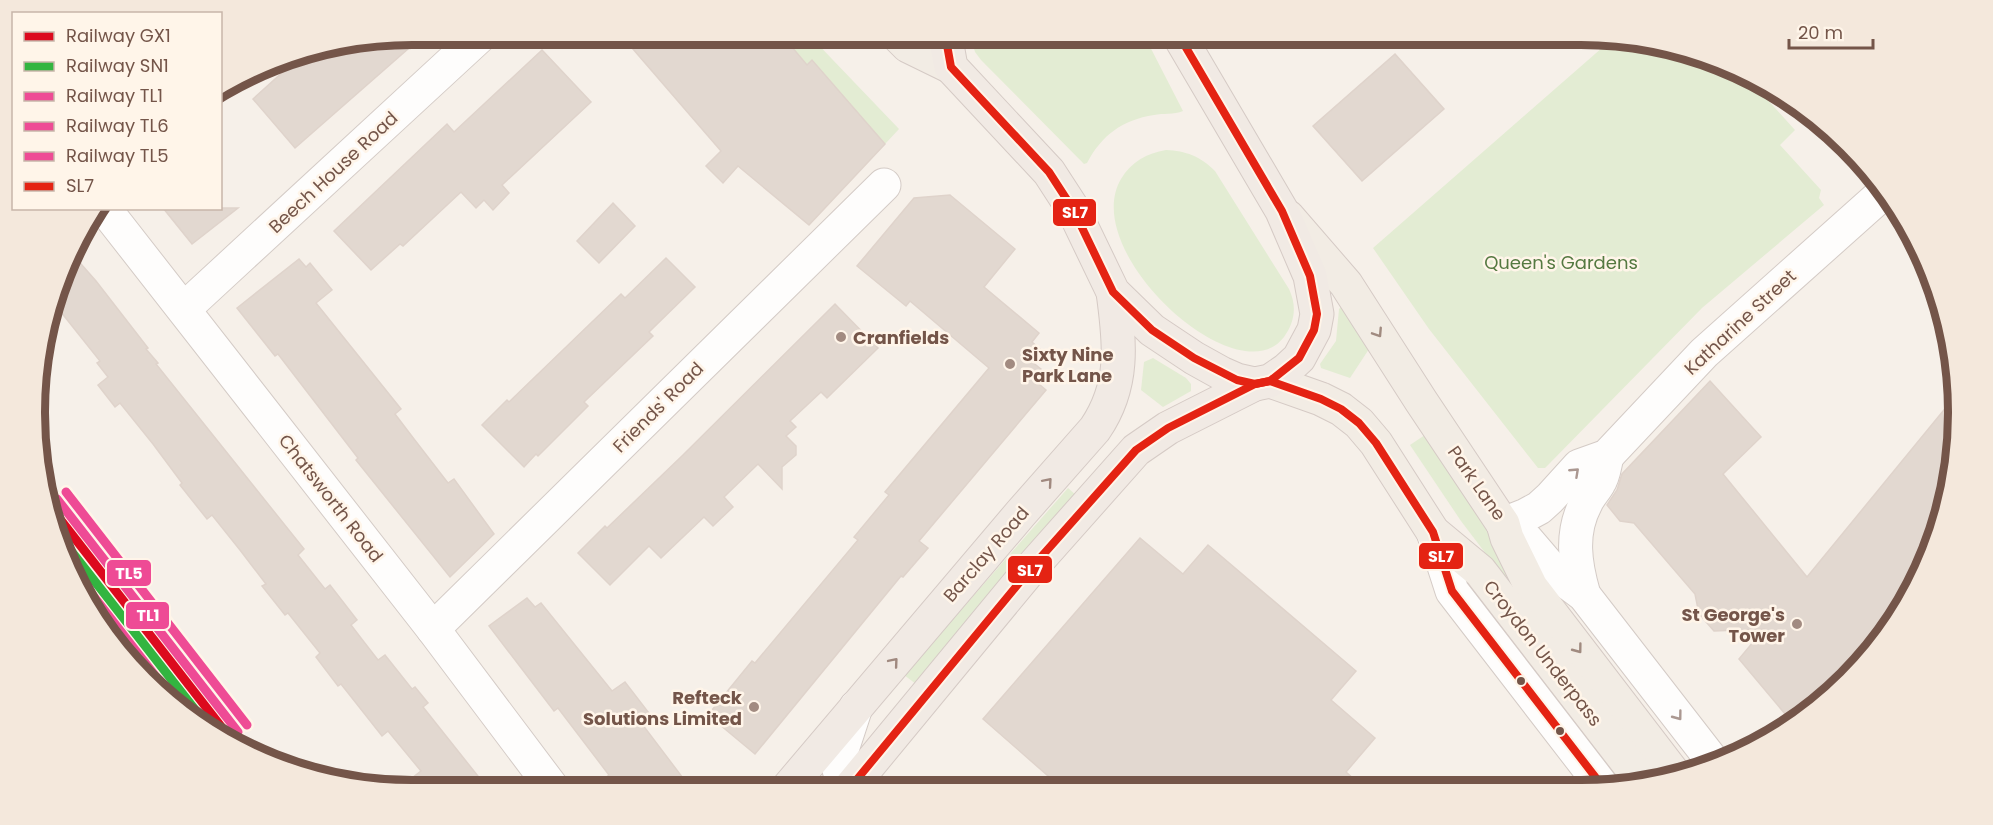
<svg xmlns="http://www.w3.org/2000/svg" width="1993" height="825" font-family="Poppins,sans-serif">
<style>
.green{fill:#e3ecd3}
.building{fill:#e2d8d0;stroke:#dfd3cb;stroke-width:1.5}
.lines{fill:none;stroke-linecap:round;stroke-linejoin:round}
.minor-casing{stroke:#d4cbc6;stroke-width:35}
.primary-casing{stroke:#d5cac5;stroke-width:35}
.trunk-casing{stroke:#d5cac5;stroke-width:35}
.minor{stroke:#fefdfc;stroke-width:33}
.primary{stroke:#f2ece4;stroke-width:33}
.trunk{stroke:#f1eae4;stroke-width:33}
.bus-1-casing{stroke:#fff5e9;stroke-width:12}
.bus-1{stroke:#e42313;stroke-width:8}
.rail-1-casing{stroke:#fff5e9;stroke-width:14}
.rail-2-casing{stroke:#fff5e9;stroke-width:14}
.rail-3-casing{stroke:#fff5e9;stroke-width:14}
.rail-4-casing{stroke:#fff5e9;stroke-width:14}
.rail-5-casing{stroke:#fff5e9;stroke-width:14}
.rail-1{stroke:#dc0a1e;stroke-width:9}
.rail-2{stroke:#33b540;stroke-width:9}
.rail-3{stroke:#ee4b95;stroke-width:9}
.rail-4{stroke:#ee4b95;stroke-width:9}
.rail-5{stroke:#ee4b95;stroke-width:9}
.oneway{stroke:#a08a7f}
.oneway2{stroke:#ab9891}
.oneway3{stroke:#a0897f}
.poi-dot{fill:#a28b81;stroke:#fff5e9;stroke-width:2}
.bus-dot{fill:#745549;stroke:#fff5e9;stroke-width:2}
.labels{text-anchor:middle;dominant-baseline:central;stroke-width:5;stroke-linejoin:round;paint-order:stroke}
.street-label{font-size:18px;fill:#745549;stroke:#fff5e9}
.park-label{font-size:18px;fill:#557941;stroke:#fff5e9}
.poi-label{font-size:18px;font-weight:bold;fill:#745549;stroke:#fff5e9;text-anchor:start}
.rim{fill:none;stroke:#745549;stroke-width:8}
.line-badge{stroke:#fff5e9;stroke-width:2}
.badge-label{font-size:16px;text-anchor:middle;font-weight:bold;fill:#fff}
</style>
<rect width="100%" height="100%" fill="#f6f0e9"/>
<g class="green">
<path d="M 781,35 L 809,35 L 899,129 L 885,144 L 812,61 L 807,65 Z"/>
<path d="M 970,35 L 1144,35 L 1183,111 C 1174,115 1163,113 1154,115 C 1122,120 1102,135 1087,163 L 1084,164 L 981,60 L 975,52 Z"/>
<path d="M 1611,40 L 1702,54 L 1754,85 L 1795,130 L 1780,145 L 1821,190 L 1819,198 L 1824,205 L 1702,308 L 1550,463 L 1545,468 L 1538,468 L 1429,329 L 1373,248 Z"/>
<path d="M 1166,150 C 1186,151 1200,156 1215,171 L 1289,289 C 1297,306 1295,322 1284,337 C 1238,398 1078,252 1121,179 C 1131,162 1147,153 1166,150 Z"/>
<path d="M 1341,307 L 1369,349 L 1350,378 L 1321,368 L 1320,364 L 1336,341 L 1339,309 Z"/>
<path d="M 1153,358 L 1186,378 L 1191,384 L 1191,391 L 1163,407 L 1141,390 L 1144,362 Z"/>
<path d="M 1425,435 L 1493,537 L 1518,596 L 1461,521 L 1410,445 Z"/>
<path d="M 1068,488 L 1077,496 L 916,684 L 904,675 Z"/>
</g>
<g class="building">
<path d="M 412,34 L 425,34 L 295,148 L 253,99 L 305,52 Z"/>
<path d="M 620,34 L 781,34 L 807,65 L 812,60 L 885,144 L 809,225 L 738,166 L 723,183 L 706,166 L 721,151 Z"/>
<path d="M 542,50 L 591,102 L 502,185 L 509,193 L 493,210 L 484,200 L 476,208 L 461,192 L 403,246 L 400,244 L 371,270 L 334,231 L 447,124 L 454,132 Z"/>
<path d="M 1395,54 L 1444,109 L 1362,181 L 1313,126 Z"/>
<path d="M 950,195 L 1015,249 L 984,287 L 1039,333 L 1032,342 L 1040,349 L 1031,361 L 1041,369 L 1033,379 L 1046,390 L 919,541 L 928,548 L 903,577 L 901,576 L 755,754 L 708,715 L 752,661 L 755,663 L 858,540 L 854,537 L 889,495 L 885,492 L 989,368 L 910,301 L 906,306 L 857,266 L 914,198 Z"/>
<path d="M 613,203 L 635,226 L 599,263 L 577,241 Z"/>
<path d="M 163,208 L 238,208 L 192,244 Z"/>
<path d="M 74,256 L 96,281 L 148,348 L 146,349 L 158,363 L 156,364 L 304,549 L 298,555 L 325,589 L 330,585 L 357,620 L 351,625 L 364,642 L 378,660 L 385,655 L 412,689 L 415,687 L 428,703 L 423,707 L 489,790 L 412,790 L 399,788 L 421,771 L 388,731 L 382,736 L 341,684 L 338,686 L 316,657 L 320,653 L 288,613 L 285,615 L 262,586 L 266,584 L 240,550 L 212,515 L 207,519 L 180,485 L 182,483 L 153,444 L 120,403 L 115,407 L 98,385 L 108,377 L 97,363 L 100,361 L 57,307 Z"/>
<path d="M 666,258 L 695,287 L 649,332 L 653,336 L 584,402 L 588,406 L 538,456 L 536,454 L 524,467 L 482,425 L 507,400 L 509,402 L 621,294 L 625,298 Z"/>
<path d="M 299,259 L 306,267 L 310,263 L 332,290 L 316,303 L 401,409 L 395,414 L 414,439 L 448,483 L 454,479 L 494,534 L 450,577 L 356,460 L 358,458 L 278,354 L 275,356 L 237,308 Z"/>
<path d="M 835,304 L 878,348 L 827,398 L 821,392 L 790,421 L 796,427 L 786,436 L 796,446 L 796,455 L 782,467 L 782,489 L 758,464 L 724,497 L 733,507 L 713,526 L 704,517 L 661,558 L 649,546 L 610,585 L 578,553 L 605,526 L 607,528 L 683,455 Z"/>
<path d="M 1710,381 L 1761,437 L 1723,474 L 1807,577 L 1957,394 L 1939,534 L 1895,622 L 1829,697 L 1791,721 L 1739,659 L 1764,629 L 1714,631 L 1699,614 L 1695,594 L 1634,523 L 1620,521 L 1607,505 L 1617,490 L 1622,474 Z"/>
<path d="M 1140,538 L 1183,574 L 1208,545 L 1356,671 L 1331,700 L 1375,738 L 1346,772 L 1364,788 L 1063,789 L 983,719 Z"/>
<path d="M 527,598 L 535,607 L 541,603 L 612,691 L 625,682 L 652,717 L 642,724 L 692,790 L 590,790 L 609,775 L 558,708 L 554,711 L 489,626 Z"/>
</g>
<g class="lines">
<defs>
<g id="minor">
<path d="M 104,208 L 433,629 L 554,790"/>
<path d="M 184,309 L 482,34"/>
<path d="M 1503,524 L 1526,515 L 1539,508 L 1550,498 L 1579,466 L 1607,456 L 1704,353 L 1881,195"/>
<path d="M 1503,524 L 1526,539 L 1556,574 L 1584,595 L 1715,764"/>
<path d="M 1433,532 L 1452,591 L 1603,787"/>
<path d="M 1584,595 C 1575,564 1570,533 1586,503 C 1589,496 1595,490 1599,483 C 1604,476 1605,464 1607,456"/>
<path d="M 433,629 L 884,185"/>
<path d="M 853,789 C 844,782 838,774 838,762 L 856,707"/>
</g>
<g id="primary">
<path d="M 896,34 L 908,46 L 951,67"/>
<path d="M 1288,217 L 1346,284 L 1421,401 L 1503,524 L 1507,538 L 1531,587 L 1675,775"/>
<path d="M 1270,381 L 1321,399 L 1341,409 L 1359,423 L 1376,443 L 1433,532 L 1480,571 L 1644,784"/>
</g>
<g id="trunk">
<path d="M 945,34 L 951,67 L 1049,172 L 1073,209 L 1113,292 L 1152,330 L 1194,358 L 1221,373 L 1237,380 L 1255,384 L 1270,381 L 1286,370 L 1299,358 L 1314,330 L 1317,314 L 1310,276 L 1282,211 L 1178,34"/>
<path d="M 787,789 L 1021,513 L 1095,429 C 1125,385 1120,343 1113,292"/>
<path d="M 849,789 L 1033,566 L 1136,450 L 1168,428 L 1255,384"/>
</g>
</defs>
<use href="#minor" class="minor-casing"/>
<use href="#primary" class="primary-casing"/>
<use href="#trunk" class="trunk-casing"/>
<use href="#minor" class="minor"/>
<use href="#primary" class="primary"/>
<use href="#trunk" class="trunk"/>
<defs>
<g id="bus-1">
<path d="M 945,34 L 951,67 L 1049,172 L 1073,209 L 1113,292 L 1152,330 L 1194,358 L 1237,380 L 1255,384 L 1270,381 L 1299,358 L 1314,330 L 1317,314 L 1310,276 L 1282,211 L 1178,34"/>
<path d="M 849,789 L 1033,566 L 1136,450 L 1168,428 L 1255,384 L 1270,381 L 1321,399 L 1341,409 L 1359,423 L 1376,443 L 1433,532 L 1452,591 L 1603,787"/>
</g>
</defs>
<use href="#bus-1" class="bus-1-casing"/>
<use href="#bus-1" class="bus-1"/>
<defs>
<path id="rail-1" d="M 49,505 L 230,738"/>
<path id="rail-2" d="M 61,538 L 207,725"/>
<path id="rail-3" d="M 57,499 L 238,732"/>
<path id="rail-4" d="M 74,571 L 184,713"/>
<path id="rail-5" d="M 66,492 L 247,725"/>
</defs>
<use href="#rail-1" class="rail-1-casing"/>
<use href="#rail-2" class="rail-2-casing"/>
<use href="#rail-3" class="rail-3-casing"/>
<use href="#rail-4" class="rail-4-casing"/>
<use href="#rail-5" class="rail-5-casing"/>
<use href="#rail-1" class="rail-1"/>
<use href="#rail-2" class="rail-2"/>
<use href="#rail-3" class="rail-3"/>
<use href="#rail-4" class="rail-4"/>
<use href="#rail-5" class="rail-5"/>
</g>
<defs><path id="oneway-chevron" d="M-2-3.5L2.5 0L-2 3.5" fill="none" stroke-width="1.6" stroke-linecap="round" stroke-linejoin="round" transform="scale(1.5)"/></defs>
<g class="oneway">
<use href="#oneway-chevron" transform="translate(1378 333) rotate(57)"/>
<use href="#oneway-chevron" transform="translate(1578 649) rotate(53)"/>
</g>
<g class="oneway2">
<use href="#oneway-chevron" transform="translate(1575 472) rotate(-43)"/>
<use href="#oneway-chevron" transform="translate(1678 716) rotate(53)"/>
</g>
<g class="oneway3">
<use href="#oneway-chevron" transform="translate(1048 482) rotate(-49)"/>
<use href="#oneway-chevron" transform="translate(894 662) rotate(-50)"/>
</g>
<g class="poi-dot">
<circle cx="841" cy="337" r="6"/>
<circle cx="1010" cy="364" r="6"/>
<circle cx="1797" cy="624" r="6"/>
<circle cx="754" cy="707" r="6"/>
</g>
<g class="bus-dot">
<circle cx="1521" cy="681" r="5"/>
<circle cx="1560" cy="731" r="5"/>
</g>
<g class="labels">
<g class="street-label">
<text transform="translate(333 172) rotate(-43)">Beech House Road</text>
<text transform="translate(1740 322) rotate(-43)">Katharine Street</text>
<text transform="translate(658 407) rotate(-45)">Friends' Road</text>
<text transform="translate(1477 483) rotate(55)">Park Lane</text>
<text transform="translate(331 498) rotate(52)">Chatsworth Road</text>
<text transform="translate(986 554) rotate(-49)">Barclay Road</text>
<text transform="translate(1543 653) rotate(52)">Croydon Underpass</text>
</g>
<g class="park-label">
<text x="1561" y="262">Queen's Gardens</text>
</g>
<g class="poi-label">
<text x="853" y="337">Cranfields</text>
<text x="1022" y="354">Sixty Nine<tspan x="1022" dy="21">Park Lane</tspan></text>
<text x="1785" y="614" text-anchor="end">St George's<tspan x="1785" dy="21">Tower</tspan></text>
<text x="742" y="697" text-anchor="end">Refteck<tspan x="742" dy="21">Solutions Limited</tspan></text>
</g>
</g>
<path d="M0 0H1993V825H0ZM412 45H1581A367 367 0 0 1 1948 412V413A367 367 0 0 1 1581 780H412A367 367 0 0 1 45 413V412A367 367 0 0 1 412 45Z" fill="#f4e8dc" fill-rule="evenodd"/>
<path class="rim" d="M412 45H1581A367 367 0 0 1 1948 412V413A367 367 0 0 1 1581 780H412A367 367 0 0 1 45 413V412A367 367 0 0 1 412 45Z"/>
<g class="line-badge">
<rect x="1052" y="198" width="45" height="29" rx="6" fill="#e42313"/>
<rect x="1418" y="542" width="46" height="28" rx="6" fill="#e42313"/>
<rect x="1007" y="555" width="46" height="29" rx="6" fill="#e42313"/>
<rect x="106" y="559" width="46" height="28" rx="6" fill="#ee4b95"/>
<rect x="125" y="601" width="45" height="29" rx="6" fill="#ee4b95"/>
</g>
<g class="badge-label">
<text x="1075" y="218">SL7</text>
<text x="1441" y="562">SL7</text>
<text x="1030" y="576">SL7</text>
<text x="129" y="579">TL5</text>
<text x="148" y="621">TL1</text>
</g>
<rect x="12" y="12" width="210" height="198" fill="#fff5e9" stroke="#c7b5a9" stroke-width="1.5"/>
<rect x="24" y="32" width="30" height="9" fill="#dc0a1e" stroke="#c7b5a9" stroke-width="1.5"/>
<text x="66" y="42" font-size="18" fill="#745549">Railway GX1</text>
<rect x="24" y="62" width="30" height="9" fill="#33b540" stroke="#c7b5a9" stroke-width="1.5"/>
<text x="66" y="72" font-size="18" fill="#745549">Railway SN1</text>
<rect x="24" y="92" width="30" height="9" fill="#ee4b95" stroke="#c7b5a9" stroke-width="1.5"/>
<text x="66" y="102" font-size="18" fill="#745549">Railway TL1</text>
<rect x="24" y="122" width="30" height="9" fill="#ee4b95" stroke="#c7b5a9" stroke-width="1.5"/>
<text x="66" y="132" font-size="18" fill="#745549">Railway TL6</text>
<rect x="24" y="152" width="30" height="9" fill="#ee4b95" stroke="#c7b5a9" stroke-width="1.5"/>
<text x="66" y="162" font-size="18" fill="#745549">Railway TL5</text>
<rect x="24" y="182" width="30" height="9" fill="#e42313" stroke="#c7b5a9" stroke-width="1.5"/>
<text x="66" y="192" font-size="18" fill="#745549">SL7</text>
<path d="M1789 39v9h84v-9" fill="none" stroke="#745549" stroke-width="3"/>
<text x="1798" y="39" font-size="18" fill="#745549" stroke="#fff5e9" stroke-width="4.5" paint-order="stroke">20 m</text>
</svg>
